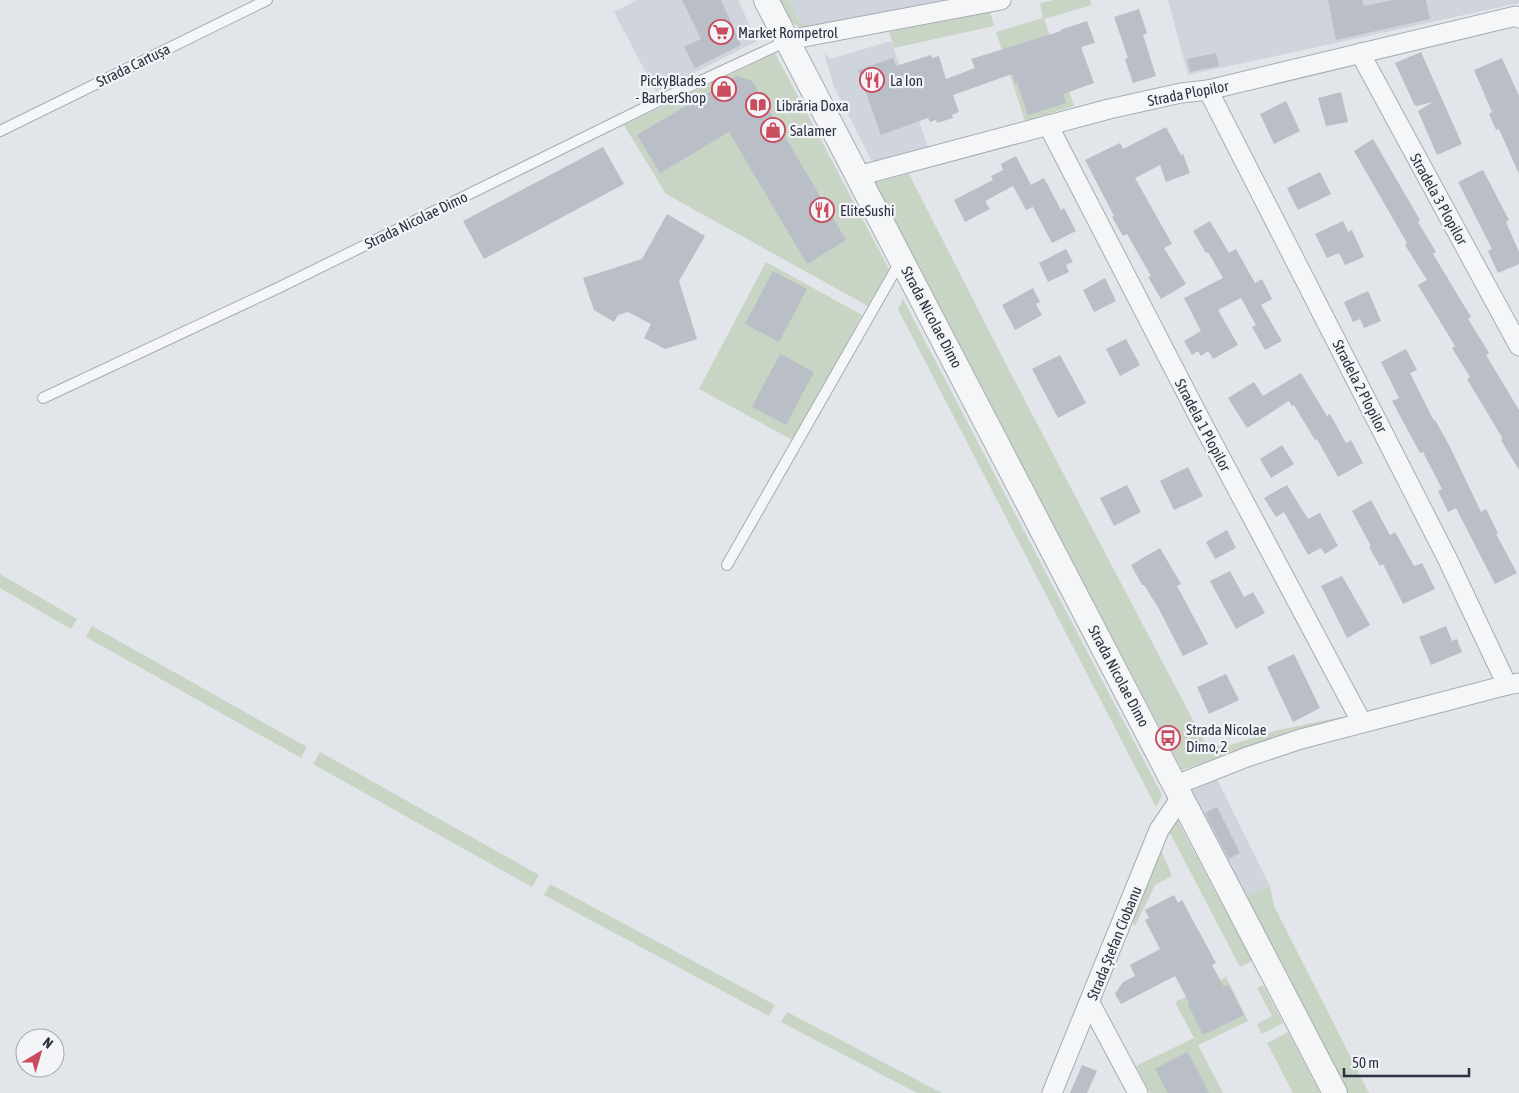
<svg xmlns="http://www.w3.org/2000/svg" width="1519" height="1093" font-family="'Asap Condensed',sans-serif">
<style>
.built{fill:#d0d4dc}
.green{fill:#c8d4c4}
.building{fill:#b9bec7}
.lines{fill:none;stroke-linecap:round;stroke-linejoin:round}
.service-casing{stroke:#a7acb4;stroke-width:12}
.minor-casing{stroke:#a7acb4;stroke-width:21}
.tertiary-casing{stroke:#a7acb4;stroke-width:26}
.service{stroke:#f5f6f8;stroke-width:10}
.minor{stroke:#f5f6f8;stroke-width:19}
.tertiary{stroke:#f5f6f8;stroke-width:24}
.labels{text-anchor:middle;dominant-baseline:central;stroke-width:4.5;stroke-linejoin:round;paint-order:stroke}
.poi-label{font-size:15px;fill:#2b3341;stroke:#f2f4f7;text-anchor:start}
.street-label{font-size:15px;fill:#2b3341;stroke:#f2f4f7}
</style>
<rect width="100%" height="100%" fill="#e2e5ea"/>
<g class="built">
<path d="M 637,0 L 738,0 L 757,41 L 656,92 L 614,12 Z"/>
<path d="M 788,0 L 951,0 L 814,26 L 800,23 Z"/>
<path d="M 1168,0 L 1519,0 L 1519,3 L 1188,75 Z"/>
<path d="M 891,41 L 929,150 L 875,167 L 834,87 L 824,53 L 830,59 Z"/>
<path d="M 1217,779 L 1270,886 L 1242,899 L 1189,792 Z"/>
</g>
<g class="green">
<path d="M 780,0 L 788,0 L 800,23 L 814,26 C 792,32 789,17 780,0 Z"/>
<path d="M 1054,0 L 1090,0 L 1092,5 L 1044,19 L 1074,106 L 1025,121 L 996,32 L 1043,18 L 1040,3 Z"/>
<path d="M 990,12 L 994,26 L 894,48 L 889,32 Z"/>
<path d="M 775,53 L 889,269 L 868,306 L 666,194 L 624,125 Z"/>
<path d="M 909,174 L 1011,374 L 1204,741 L 1224,747 L 1274,731 L 1341,717 L 1344,723 L 1277,740 L 1182,770 L 874,183 Z"/>
<path d="M 766,262 L 862,315 L 794,441 L 699,389 Z"/>
<path d="M 903,299 L 1162,795 L 1156,807 L 898,309 Z"/>
<path d="M 0,574 L 77,619 L 71,629 L 0,588 Z"/>
<path d="M 92,626 L 307,747 L 301,758 L 86,637 Z"/>
<path d="M 320,752 L 539,875 L 532,887 L 313,764 Z"/>
<path d="M 1175,816 L 1252,961 L 1240,967 L 1168,829 Z"/>
<path d="M 1160,848 L 1172,876 L 1155,885 L 1135,926 L 1130,918 Z"/>
<path d="M 550,884 L 775,1005 L 769,1016 L 544,895 Z"/>
<path d="M 1270,886 L 1274,906 L 1369,1093 L 1347,1093 L 1246,897 Z"/>
<path d="M 1226,977 L 1248,1021 L 1198,1045 L 1223,1093 L 1150,1093 L 1136,1066 L 1194,1038 L 1175,1002 Z"/>
<path d="M 1263,985 L 1283,1023 L 1262,1034 L 1257,1024 L 1272,1016 L 1257,988 Z"/>
<path d="M 787,1012 L 942,1093 L 917,1093 L 781,1022 Z"/>
<path d="M 1288,1032 L 1320,1093 L 1293,1093 L 1267,1043 Z"/>
</g>
<g class="building">
<path d="M 682,0 L 721,0 L 741,45 L 695,68 L 684,47 L 701,39 Z"/>
<path d="M 1328,0 L 1362,0 L 1364,6 L 1393,0 L 1426,0 L 1430,19 L 1336,40 Z"/>
<path d="M 1139,9 L 1147,33 L 1143,35 L 1156,76 L 1133,83 L 1125,59 L 1128,58 L 1114,17 Z"/>
<path d="M 1087,21 L 1095,43 L 1081,47 L 1094,83 L 1063,94 L 1066,103 L 1028,115 L 1017,82 L 1015,83 L 1012,74 L 953,95 L 959,112 L 952,115 L 953,118 L 937,123 L 936,120 L 930,122 L 928,118 L 881,135 L 858,70 L 893,58 L 896,66 L 931,55 L 932,58 L 939,56 L 946,79 L 975,68 L 971,59 L 1061,31 L 1060,30 Z"/>
<path d="M 1421,52 L 1462,144 L 1437,155 L 1418,111 L 1433,102 L 1416,106 L 1414,104 L 1395,63 Z"/>
<path d="M 1216,53 L 1219,66 L 1190,72 L 1187,59 Z"/>
<path d="M 1502,58 L 1519,96 L 1519,174 L 1499,129 L 1496,130 L 1489,114 L 1492,112 L 1474,70 Z"/>
<path d="M 737,76 L 752,81 L 846,240 L 807,264 L 729,132 L 660,173 L 637,135 Z"/>
<path d="M 1341,92 L 1348,122 L 1326,126 L 1318,98 Z"/>
<path d="M 1286,101 L 1300,131 L 1274,144 L 1260,114 Z"/>
<path d="M 1166,127 L 1181,155 L 1183,154 L 1190,173 L 1166,182 L 1160,165 L 1135,178 L 1172,244 L 1164,248 L 1186,284 L 1161,299 L 1148,277 L 1151,276 L 1127,234 L 1123,236 L 1112,217 L 1114,216 L 1085,160 L 1120,143 L 1123,149 Z"/>
<path d="M 1373,139 L 1420,220 L 1418,222 L 1436,252 L 1433,254 L 1471,317 L 1468,319 L 1489,353 L 1486,355 L 1519,410 L 1519,470 L 1501,440 L 1503,439 L 1467,379 L 1470,377 L 1452,348 L 1455,346 L 1418,285 L 1427,280 L 1405,245 L 1407,243 L 1354,151 Z"/>
<path d="M 603,147 L 624,184 L 484,259 L 463,221 Z"/>
<path d="M 1016,156 L 1031,185 L 1044,178 L 1061,210 L 1064,208 L 1076,231 L 1052,243 L 1033,207 L 1026,210 L 1013,186 L 985,201 L 990,209 L 965,222 L 954,200 L 993,180 L 991,176 L 1003,170 L 1001,164 Z"/>
<path d="M 1483,170 L 1509,220 L 1506,222 L 1519,252 L 1519,264 L 1498,273 L 1488,251 L 1492,249 L 1458,182 Z"/>
<path d="M 1320,172 L 1331,194 L 1298,210 L 1287,188 Z"/>
<path d="M 667,214 L 705,236 L 679,281 L 697,339 L 665,349 L 644,338 L 651,324 L 628,312 L 618,315 L 614,322 L 594,310 L 583,278 L 642,259 Z"/>
<path d="M 1210,221 L 1229,253 L 1236,249 L 1255,283 L 1262,279 L 1272,299 L 1261,305 L 1282,341 L 1265,350 L 1252,327 L 1256,325 L 1241,298 L 1218,310 L 1238,345 L 1213,359 L 1208,351 L 1201,356 L 1198,351 L 1192,355 L 1184,341 L 1201,331 L 1184,298 L 1223,278 L 1208,252 L 1206,253 L 1193,231 Z"/>
<path d="M 1343,221 L 1348,232 L 1352,230 L 1364,257 L 1345,265 L 1339,253 L 1327,258 L 1315,234 Z"/>
<path d="M 1066,249 L 1073,262 L 1066,265 L 1069,272 L 1048,282 L 1039,263 Z"/>
<path d="M 773,271 L 807,289 L 779,342 L 745,324 Z"/>
<path d="M 1105,278 L 1116,301 L 1094,312 L 1083,290 Z"/>
<path d="M 1033,288 L 1040,302 L 1036,304 L 1042,315 L 1015,330 L 1002,305 Z"/>
<path d="M 1368,291 L 1381,321 L 1364,328 L 1360,319 L 1353,322 L 1344,302 Z"/>
<path d="M 1126,339 L 1140,365 L 1120,376 L 1106,349 Z"/>
<path d="M 1406,349 L 1417,370 L 1410,373 L 1434,421 L 1435,420 L 1450,447 L 1481,512 L 1486,509 L 1498,533 L 1496,534 L 1517,573 L 1495,584 L 1456,508 L 1448,512 L 1438,491 L 1442,489 L 1423,452 L 1420,453 L 1392,401 L 1399,398 L 1381,362 Z"/>
<path d="M 780,354 L 814,372 L 786,425 L 752,407 Z"/>
<path d="M 1060,355 L 1086,403 L 1058,418 L 1032,369 Z"/>
<path d="M 1301,373 L 1327,416 L 1330,414 L 1346,443 L 1351,440 L 1363,463 L 1338,477 L 1317,439 L 1315,440 L 1294,405 L 1292,406 L 1289,401 L 1247,428 L 1228,398 L 1254,382 L 1263,396 Z"/>
<path d="M 1282,445 L 1294,464 L 1271,478 L 1260,459 Z"/>
<path d="M 1188,467 L 1203,496 L 1174,510 L 1160,481 Z"/>
<path d="M 1127,485 L 1141,512 L 1114,526 L 1100,498 Z"/>
<path d="M 1287,485 L 1308,519 L 1320,513 L 1338,546 L 1325,554 L 1321,548 L 1308,555 L 1284,512 L 1276,517 L 1264,498 Z"/>
<path d="M 1371,500 L 1390,535 L 1395,532 L 1414,566 L 1422,563 L 1435,589 L 1403,604 L 1383,564 L 1380,566 L 1369,547 L 1371,546 L 1352,511 Z"/>
<path d="M 1227,530 L 1236,548 L 1215,559 L 1206,542 Z"/>
<path d="M 1160,548 L 1181,584 L 1177,586 L 1208,644 L 1183,656 L 1159,609 L 1144,585 L 1142,585 L 1131,565 Z"/>
<path d="M 1230,571 L 1244,597 L 1253,592 L 1265,613 L 1236,629 L 1210,581 Z"/>
<path d="M 1342,576 L 1370,625 L 1347,638 L 1321,586 Z"/>
<path d="M 1446,626 L 1452,641 L 1457,639 L 1462,652 L 1431,665 L 1419,637 Z"/>
<path d="M 1294,654 L 1320,708 L 1293,722 L 1267,667 Z"/>
<path d="M 1226,674 L 1239,700 L 1209,714 L 1197,687 Z"/>
<path d="M 1217,807 L 1240,853 L 1229,859 L 1205,813 Z"/>
<path d="M 1174,895 L 1178,903 L 1182,900 L 1216,963 L 1212,965 L 1224,987 L 1229,985 L 1244,1015 L 1203,1035 L 1188,1005 L 1190,1004 L 1175,976 L 1121,1004 L 1115,994 L 1123,982 L 1135,976 L 1130,965 L 1160,949 L 1145,920 L 1149,918 L 1145,910 Z"/>
<path d="M 1187,1052 L 1199,1073 L 1209,1093 L 1168,1093 L 1155,1069 Z"/>
<path d="M 1082,1065 L 1097,1071 L 1087,1093 L 1070,1093 Z"/>
</g>
<g class="lines">
<defs>
<g id="service">
<path d="M 0,131 L 267,0"/>
<path d="M 43,398 L 278,288 L 675,93 L 787,41"/>
<path d="M 727,565 L 900,262"/>
</g>
<g id="minor">
<path d="M 788,40 L 1001,0"/>
<path d="M 1360,53 L 1519,346"/>
<path d="M 1208,90 L 1447,558 L 1507,685"/>
<path d="M 1048,125 L 1201,421 L 1362,723"/>
<path d="M 858,176 L 1109,109 L 1181,93 L 1208,90 L 1516,16 L 1519,18"/>
<path d="M 1176,785 L 1247,757 L 1301,739 L 1507,685 L 1519,683"/>
<path d="M 1090,1003 L 1138,1093"/>
<path d="M 1052,1093 L 1159,830 L 1182,796"/>
</g>
<path id="tertiary" d="M 766,0 L 1335,1093"/>
</defs>
<use href="#service" class="service-casing"/>
<use href="#minor" class="minor-casing"/>
<use href="#tertiary" class="tertiary-casing"/>
<use href="#service" class="service"/>
<use href="#minor" class="minor"/>
<use href="#tertiary" class="tertiary"/>
</g>
<defs>
<symbol id="supermarket-ring" viewBox="-11 -11 22 22"><circle r="9.5" fill="#f2f4f7" stroke="#ca4c5f" stroke-width="1.5"/><path d="M-6-5.5h2.5l.6 2H6L4.5 2H-2.5L-4.4-4H-6ZM-1.5 3.2a1.3 1.3 0 1 0 .1 0ZM3 3.2a1.3 1.3 0 1 0 .1 0Z" fill="#ca4c5f"/></symbol>
<symbol id="restaurant-ring" viewBox="-11 -11 22 22"><circle r="9.5" fill="#f2f4f7" stroke="#ca4c5f" stroke-width="1.5"/><path d="M-5-6h1v4h1v-4h1v4h1v-4h1v5L-1.5 .5V6h-2V.5L-5-1ZM5-6V6H3V1.5H1.5Q1.5-4 5-6Z" fill="#ca4c5f"/></symbol>
<symbol id="shop-ring" viewBox="-11 -11 22 22"><circle r="9.5" fill="#f2f4f7" stroke="#ca4c5f" stroke-width="1.5"/><path d="M-5-2.5h2.3a2.7 3.5 0 0 1 5.4 0H5L5.5 6h-11ZM-1.5-2.5h3a1.5 2.3 0 0 0-3 0Z" fill="#ca4c5f"/></symbol>
<symbol id="library-ring" viewBox="-11 -11 22 22"><circle r="9.5" fill="#f2f4f7" stroke="#ca4c5f" stroke-width="1.5"/><path d="M-6-4Q-3-5.5-.7-3.5V5Q-3 3-6 4ZM6-4Q3-5.5 .7-3.5V5Q3 3 6 4Z" fill="#ca4c5f"/></symbol>
<symbol id="bus-ring" viewBox="-11 -11 22 22"><circle r="9.5" fill="#f2f4f7" stroke="#ca4c5f" stroke-width="1.5"/><path d="M-5-6H5V4H4V6H2V4H-2V6H-4V4H-5ZM-3.5-4V0h7V-4ZM-3.5 1.2v1.5H-2V1.2ZM2 1.2v1.5H3.5V1.2Z" fill="#ca4c5f"/></symbol>
</defs>
<g fill-rule="evenodd">
<use href="#supermarket-ring" x="707" y="18" width="28" height="28"/>
<use href="#restaurant-ring" x="858" y="66" width="28" height="28"/>
<use href="#shop-ring" x="710" y="75" width="28" height="28"/>
<use href="#library-ring" x="744" y="91" width="28" height="28"/>
<use href="#shop-ring" x="759" y="116" width="28" height="28"/>
<use href="#restaurant-ring" x="808" y="196" width="28" height="28"/>
<use href="#bus-ring" x="1154" y="724" width="28" height="28"/>
</g>
<g class="labels">
<g class="poi-label">
<text x="738" y="32">Market Rompetrol</text>
<text x="706" y="80" text-anchor="end">PickyBlades<tspan x="706" dy="17">- BarberShop</tspan></text>
<text x="890" y="80">La Ion</text>
<text x="776" y="105">Librăria Doxa</text>
<text x="790" y="130">Salamer</text>
<text x="840" y="210">EliteSushi</text>
<text x="1186" y="729">Strada Nicolae<tspan x="1186" dy="17">Dimo, 2</tspan></text>
</g>
<g class="street-label">
<text transform="translate(133 65) rotate(-26)">Strada Cartușa</text>
<text transform="translate(1188 93) rotate(-11)">Strada Plopilor</text>
<text transform="translate(1439 199) rotate(61)">Stradela 3 Plopilor</text>
<text transform="translate(416 220) rotate(-26)">Strada Nicolae Dimo</text>
<text transform="translate(932 317) rotate(62)">Strada Nicolae Dimo</text>
<text transform="translate(1360 386) rotate(63)">Stradela 2 Plopilor</text>
<text transform="translate(1203 425) rotate(62)">Stradela 1 Plopilor</text>
<text transform="translate(1119 676) rotate(62)">Strada Nicolae Dimo</text>
<text transform="translate(1114 943) rotate(-68)">Strada Ștefan Ciobanu</text>
</g>
</g>
<g transform="translate(40 1053) rotate(38)"><circle r="24" fill="#f2f4f7" stroke="#a2a7ae"/>
<path d="M0-4L9 19L0 12L-9 19Z" fill="#ca4c5f"/>
<text y="-8" font-size="14" font-weight="bold" text-anchor="middle" fill="#2b3341">N</text>
</g>
<path d="M1344 1068v8h125v-8" fill="none" stroke="#2b3341" stroke-width="2.5"/>
<text x="1352" y="1068" font-size="15" fill="#2b3341" stroke="#f2f4f7" stroke-width="4" paint-order="stroke">50 m</text>
</svg>
